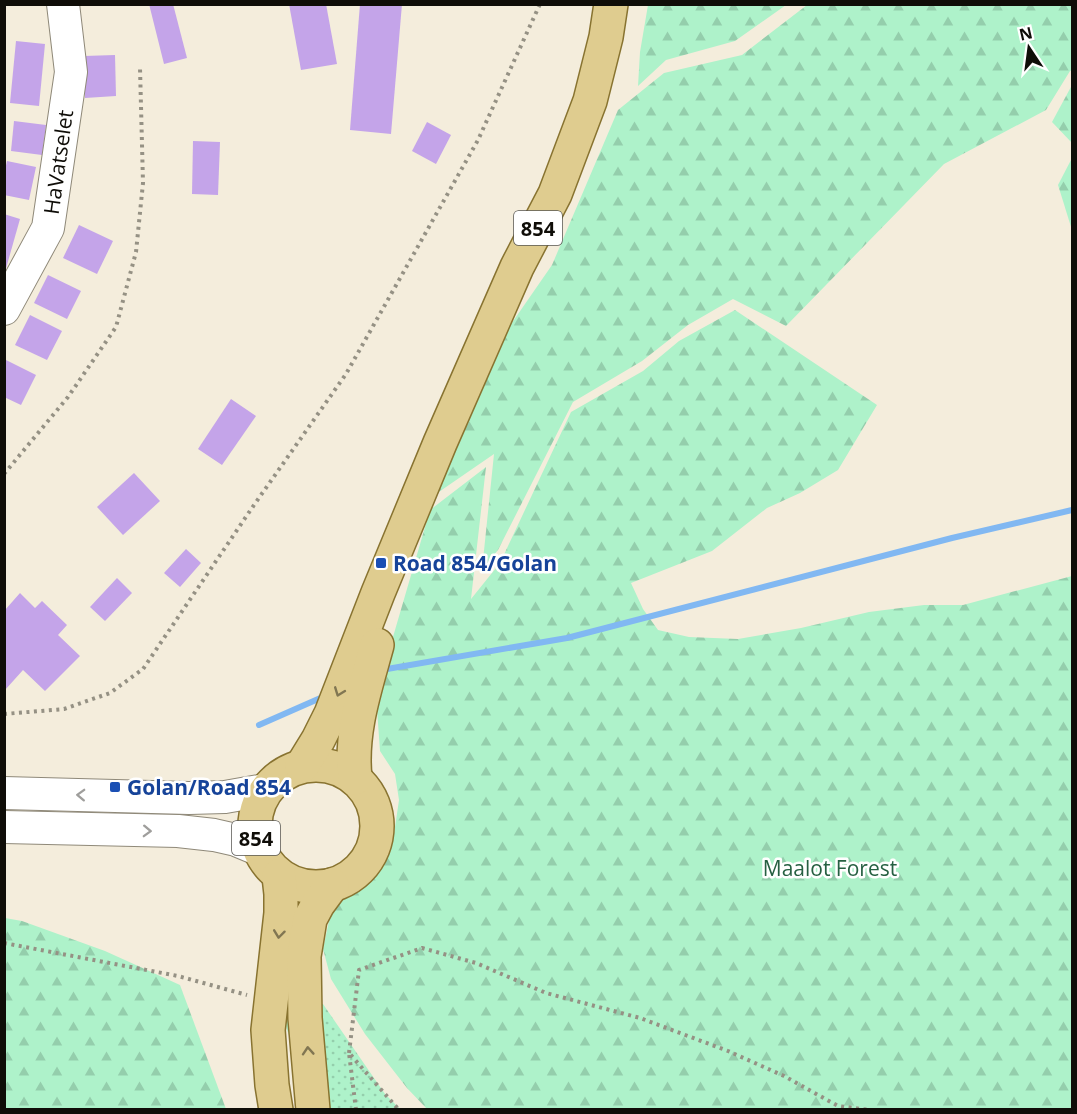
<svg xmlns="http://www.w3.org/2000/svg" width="1077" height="1114" font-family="'Open Sans',sans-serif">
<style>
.green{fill:url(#green-dots)}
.forest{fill:url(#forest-firs)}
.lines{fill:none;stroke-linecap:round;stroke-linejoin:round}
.stream{stroke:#81b8f2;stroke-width:6}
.building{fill:#c4a4e9}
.minor-casing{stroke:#8f8979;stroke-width:34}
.major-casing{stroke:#887330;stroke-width:36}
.path{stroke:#959184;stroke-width:4;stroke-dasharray:3 4.5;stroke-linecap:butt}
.minor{stroke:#fff;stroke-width:32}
.major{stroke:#dfcc8f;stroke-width:33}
.oneway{stroke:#817652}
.oneway2{stroke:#9f9e9c}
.transit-dot{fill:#1a4fb4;stroke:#fff;stroke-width:2}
.labels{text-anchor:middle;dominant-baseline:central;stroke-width:5;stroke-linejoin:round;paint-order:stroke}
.shield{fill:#fff;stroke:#575652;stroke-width:1.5}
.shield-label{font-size:20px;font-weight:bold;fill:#0f0d08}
.street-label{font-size:21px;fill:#0f0d08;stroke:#fff}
.transit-label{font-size:21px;font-weight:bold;fill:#164399;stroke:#fff;text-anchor:start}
.park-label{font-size:21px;fill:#266042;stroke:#fff}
</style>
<defs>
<pattern id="green-dots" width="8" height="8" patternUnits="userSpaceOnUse" patternTransform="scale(1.5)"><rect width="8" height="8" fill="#aef2ca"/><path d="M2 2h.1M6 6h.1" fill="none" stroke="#94ceac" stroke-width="1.8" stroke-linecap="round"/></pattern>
<pattern id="forest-firs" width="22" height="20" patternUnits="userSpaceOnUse" patternTransform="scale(1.5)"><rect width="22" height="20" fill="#aef2ca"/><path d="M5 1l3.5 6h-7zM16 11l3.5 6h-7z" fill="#94ceac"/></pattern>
</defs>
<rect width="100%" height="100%" fill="#f4eddc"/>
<path class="green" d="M 323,1004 L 385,1094 L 400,1109 L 314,1109 L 280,1009 Z"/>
<g class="forest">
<path d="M 648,5 L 648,4 L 786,5 L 735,41 L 666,60 L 638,86 L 640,52 Z"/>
<path d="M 807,5 L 1072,5 L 1072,70 L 1070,71 L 1046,110 L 944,164 L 786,326 L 733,299 L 688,325 L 642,361 L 573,402 L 498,550 L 482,570 L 494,454 L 433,496 L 482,366 L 552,265 L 618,110 L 664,73 L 742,55 Z"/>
<path d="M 1072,85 L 1072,143 L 1052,122 Z"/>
<path d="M 1072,158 L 1072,230 L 1058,185 Z"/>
<path d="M 735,310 L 877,405 L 838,470 L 800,493 L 767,508 L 712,551 L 631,583 L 643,609 L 658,630 L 689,637 L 738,639 L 801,628 L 869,612 L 924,605 L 963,605 L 1072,576 L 1072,1109 L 427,1109 L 407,1088 L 365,1034 L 331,979 L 323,949 L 336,888 L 374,863 L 394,834 L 399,800 L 395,774 L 380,751 L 377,709 L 388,654 L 430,510 L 486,467 L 471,599 L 500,563 L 571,412 L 643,371 L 679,341 Z"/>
<path d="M 5,918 L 22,921 L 105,951 L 180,985 L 226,1109 L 5,1109 Z"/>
</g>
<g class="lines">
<g class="stream">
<path d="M 381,672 L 387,669 L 567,638 L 952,538 L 1072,510"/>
<path d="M 259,725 L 325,696"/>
</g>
</g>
<g class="building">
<path d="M 149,4 L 173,4 L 187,58 L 164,64 Z"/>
<path d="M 289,4 L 326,4 L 337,64 L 301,70 Z"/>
<path d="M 360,4 L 402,4 L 391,134 L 350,130 Z"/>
<path d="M 16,41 L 45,44 L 39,106 L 10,103 Z"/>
<path d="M 115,55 L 116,96 L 85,98 L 84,56 Z"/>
<path d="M 14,121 L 46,125 L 42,155 L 11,151 Z"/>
<path d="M 427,122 L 451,135 L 436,164 L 412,151 Z"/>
<path d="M 193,141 L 220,142 L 218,195 L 192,194 Z"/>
<path d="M 7,161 L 36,167 L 29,200 L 4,195 L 4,174 Z"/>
<path d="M 4,214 L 20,219 L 5,272 L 4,272 Z"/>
<path d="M 79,225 L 113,241 L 97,274 L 63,258 Z"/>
<path d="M 48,275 L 81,291 L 67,319 L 34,303 Z"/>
<path d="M 30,315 L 62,331 L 47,360 L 15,345 Z"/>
<path d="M 4,359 L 36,375 L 21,405 L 4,397 Z"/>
<path d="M 231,399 L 256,416 L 222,465 L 198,449 Z"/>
<path d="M 134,473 L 160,501 L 123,535 L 97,507 Z"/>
<path d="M 186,549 L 201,563 L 180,587 L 164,573 Z"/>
<path d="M 117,578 L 132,593 L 105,621 L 90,607 Z"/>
<path d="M 20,593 L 35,608 L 42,601 L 67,625 L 58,635 L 80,656 L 45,691 L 23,670 L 5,690 L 5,610 Z"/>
</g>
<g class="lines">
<defs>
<g id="minor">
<path d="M 4,309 L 48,228 L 71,72 L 63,4"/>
<path d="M 4,793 L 189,798 L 225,797 L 265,790"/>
<path d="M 4,827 L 178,831 L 214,835 L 236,840 L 260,850"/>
</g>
<g id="major">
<circle cx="316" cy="826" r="61"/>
<path d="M 302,766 L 318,740 L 331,714 L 378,593 L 440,443 L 517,267 L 555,194 L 590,101 L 606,37 L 611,4"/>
<path d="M 355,778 C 350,732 365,689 377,645"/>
<path d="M 276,1110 L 272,1085 L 268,1030 L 281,913 L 281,894 L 279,876"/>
<path d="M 313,1110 L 305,1018 L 304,956 L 310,919 L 318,904 L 332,885"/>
</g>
</defs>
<use href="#minor" class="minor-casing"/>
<use href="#major" class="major-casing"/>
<g class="path">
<path d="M 4,474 L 68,397 L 116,327 L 136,252 L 143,183 L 140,68"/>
<path d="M 4,714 L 64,709 L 110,693 L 143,669 L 254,505 L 346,374 L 478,140 L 540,4"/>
<path d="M 4,943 L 178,976 L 247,995"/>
<path d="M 349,1053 L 359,970 L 422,948 L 476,963 L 546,993 L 640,1018 L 728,1051 L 784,1076 L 838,1106 L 870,1110"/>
<path d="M 356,1110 L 349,1053 L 399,1110"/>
</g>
<use href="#minor" class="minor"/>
<use href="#major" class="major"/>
</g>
<defs><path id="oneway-chevron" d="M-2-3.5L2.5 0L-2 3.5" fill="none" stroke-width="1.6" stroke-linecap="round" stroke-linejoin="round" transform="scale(1.5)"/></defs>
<g class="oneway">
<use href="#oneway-chevron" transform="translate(339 692) rotate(111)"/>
<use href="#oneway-chevron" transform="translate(279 934) rotate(97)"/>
<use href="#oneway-chevron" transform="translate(308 1051) rotate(-94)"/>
</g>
<g class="oneway2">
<use href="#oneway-chevron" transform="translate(81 795) rotate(-178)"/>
<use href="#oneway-chevron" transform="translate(147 831) rotate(2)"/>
</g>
<g class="transit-dot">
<rect x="375" y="557" width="12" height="12" rx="3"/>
<rect x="109" y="781" width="12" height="12" rx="3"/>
</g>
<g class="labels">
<g class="shield">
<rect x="514" y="211" width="48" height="34" rx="4.5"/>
<rect x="232" y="821" width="48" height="34" rx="4.5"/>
</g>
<g class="shield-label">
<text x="538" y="228">854</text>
<text x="256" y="838">854</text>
</g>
<g class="street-label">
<text transform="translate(58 162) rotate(-82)">HaVatselet</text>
</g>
<g class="transit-label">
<text x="393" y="563">Road 854/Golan</text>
<text x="127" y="787">Golan/Road 854</text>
</g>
<g class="park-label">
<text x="830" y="868">Maalot Forest</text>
</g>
</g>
<rect width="1077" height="1114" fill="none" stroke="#0f0d08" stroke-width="12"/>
<g transform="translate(1029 48) rotate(347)" stroke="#ffffff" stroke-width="4.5" paint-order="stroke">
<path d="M0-4.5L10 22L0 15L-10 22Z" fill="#0f0d08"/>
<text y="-9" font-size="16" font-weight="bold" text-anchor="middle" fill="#0f0d08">N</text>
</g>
</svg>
